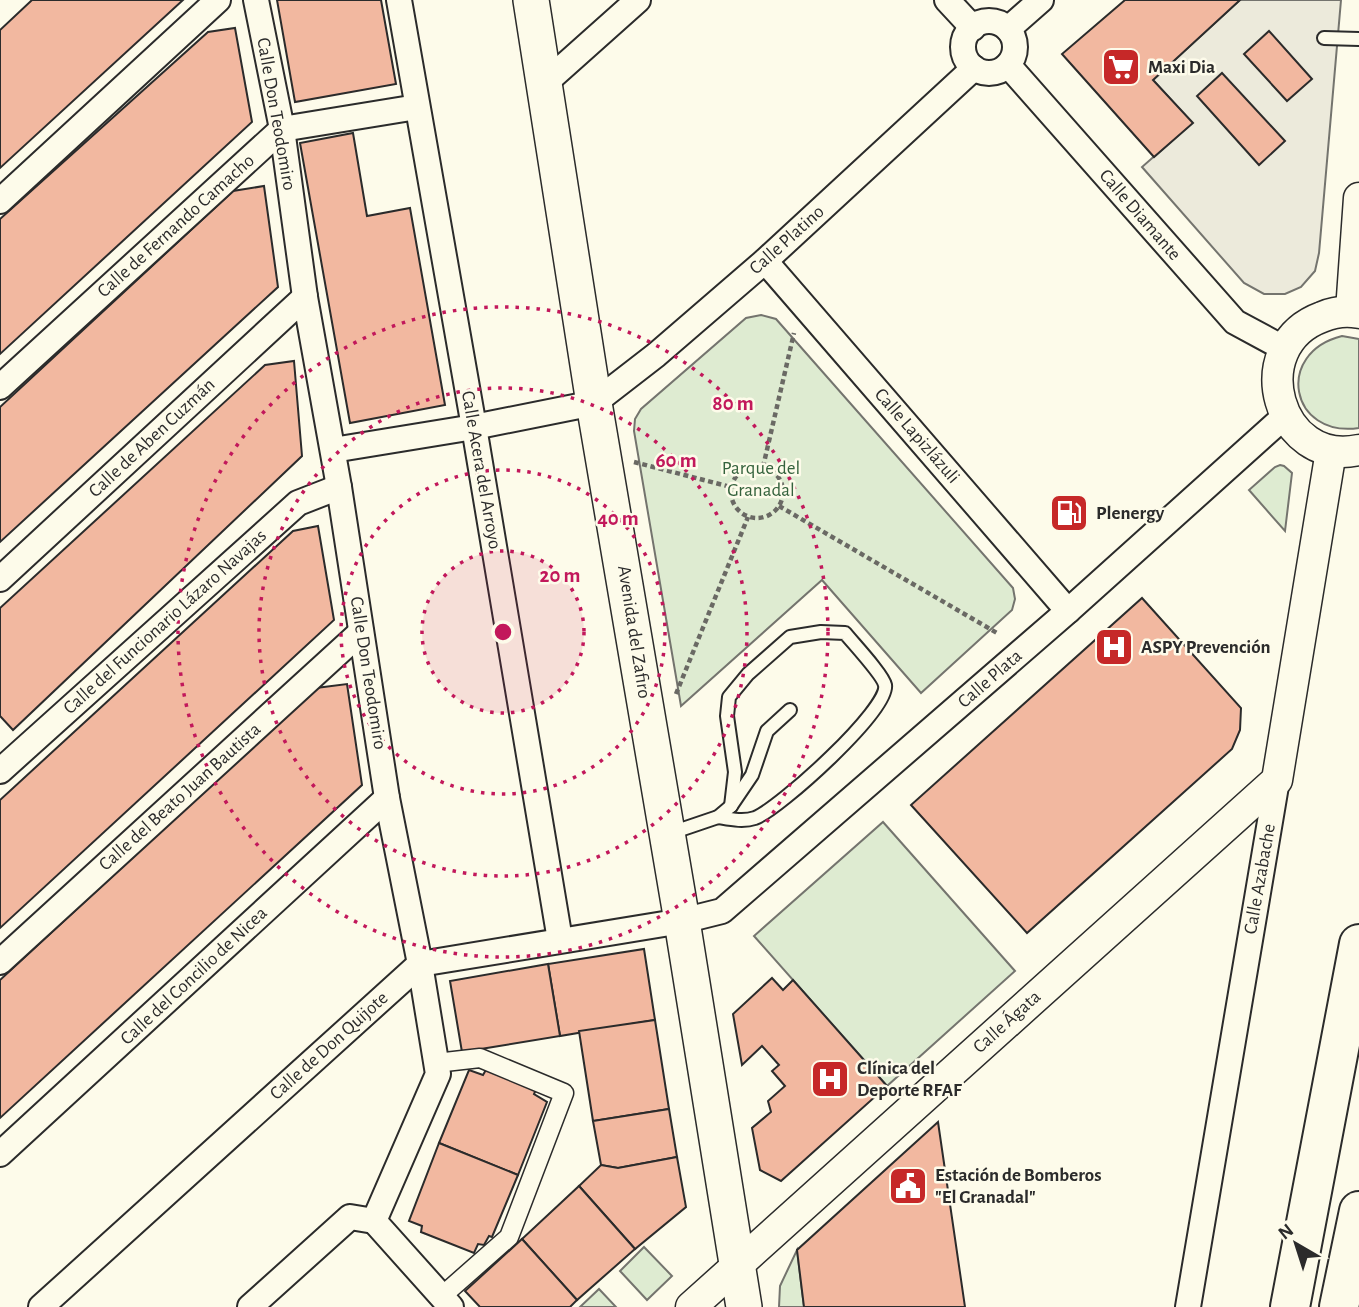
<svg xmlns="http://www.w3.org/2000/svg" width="1359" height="1307" font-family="'Alegreya Sans',sans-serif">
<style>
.green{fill:#deebd1;stroke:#74746e;stroke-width:2}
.parking{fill:#eceadb;stroke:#74746e;stroke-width:2}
.building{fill:#f2b8a0;stroke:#2b2b2b;stroke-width:2}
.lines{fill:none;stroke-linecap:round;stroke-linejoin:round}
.service-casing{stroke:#2b2b2b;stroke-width:16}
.pedestrian-casing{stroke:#2b2b2b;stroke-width:21}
.minor-casing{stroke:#2b2b2b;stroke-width:28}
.tertiary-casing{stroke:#2b2b2b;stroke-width:33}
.secondary-casing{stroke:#2b2b2b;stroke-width:38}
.motorway-casing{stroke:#2b2b2b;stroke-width:42}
.path{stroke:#6a6964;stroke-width:4.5;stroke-dasharray:5 3.5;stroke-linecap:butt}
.service{stroke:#fdfbea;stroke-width:12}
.pedestrian{stroke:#fdfbea;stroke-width:18}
.minor{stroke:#fdfbea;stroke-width:24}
.tertiary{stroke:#fdfbea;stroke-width:30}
.secondary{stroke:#fdfbea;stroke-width:35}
.motorway{stroke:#fdfbea;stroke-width:38}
.ring{fill:none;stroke:#c2185b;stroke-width:3.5;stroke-dasharray:3.5 7}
.labels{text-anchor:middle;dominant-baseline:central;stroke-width:5;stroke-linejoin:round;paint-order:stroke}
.poi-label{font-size:19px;font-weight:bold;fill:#2b2b2b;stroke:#fdfbea;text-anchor:start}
.street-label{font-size:19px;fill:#2b2b2b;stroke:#fdfbea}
.park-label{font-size:19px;fill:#34623c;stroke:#fdfbea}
.centre{fill:#c2185b;stroke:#fdfbea;stroke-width:3.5}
.ring-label{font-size:21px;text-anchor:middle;font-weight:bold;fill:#c2185b;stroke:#fdfbea;stroke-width:5;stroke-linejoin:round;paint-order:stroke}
</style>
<rect width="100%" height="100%" fill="#fdfbea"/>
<g class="green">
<path d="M 761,315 L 776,319 L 1013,588 L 1015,599 L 1012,610 L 921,693 L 822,580 L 681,706 L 634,431 L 635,419 L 641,409 L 746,318 Z"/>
<path d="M 1342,336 L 1359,339 L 1359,428 C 1290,438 1274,353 1342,336 Z"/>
<path d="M 1280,465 L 1284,466 L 1292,473 L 1285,531 L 1249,490 L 1275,467 Z"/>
<path d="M 883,822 L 1015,971 L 887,1086 L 754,936 Z"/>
<path d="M 644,1247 L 672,1276 L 647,1300 L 620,1271 Z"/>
<path d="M 797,1250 L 804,1307 L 779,1307 L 780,1286 Z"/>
<path d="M 599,1289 L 616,1307 L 580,1307 Z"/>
</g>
<path class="parking" d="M 1240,0 L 1341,0 L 1319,253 L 1315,271 L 1301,287 L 1285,294 L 1264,294 L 1244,283 L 1142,167 L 1192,123 L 1153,80 Z"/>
<g class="building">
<path d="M 32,0 L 183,0 L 0,168 L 0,30 Z"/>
<path d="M 277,0 L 381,0 L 396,84 L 295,102 Z"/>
<path d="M 1125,0 L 1240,0 L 1153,80 L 1193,123 L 1154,157 L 1062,54 Z"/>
<path d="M 235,28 L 252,122 L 0,354 L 0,219 L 208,32 Z"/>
<path d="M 1269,31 L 1312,79 L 1287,101 L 1244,54 Z"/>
<path d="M 1222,73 L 1285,141 L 1259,165 L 1197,96 Z"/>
<path d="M 353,133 L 367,216 L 410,208 L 445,405 L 350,423 L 300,143 Z"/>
<path d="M 264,186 L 278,287 L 0,542 L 0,407 L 233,191 Z"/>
<path d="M 294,361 L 302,456 L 13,730 L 0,716 L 0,608 L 265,365 Z"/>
<path d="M 318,526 L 334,620 L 0,928 L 0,800 L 293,531 Z"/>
<path d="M 1142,598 L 1241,708 L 1240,730 L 1232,749 L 1027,933 L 911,805 Z"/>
<path d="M 347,684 L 362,785 L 0,1118 L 0,980 L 316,688 Z"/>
<path d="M 644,949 L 655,1020 L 560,1036 L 548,964 Z"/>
<path d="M 548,964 L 560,1036 L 462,1052 L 450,981 Z"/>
<path d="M 772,978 L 783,990 L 793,980 L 887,1086 L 781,1181 L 760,1170 L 752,1128 L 771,1112 L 768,1101 L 785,1086 L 772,1071 L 779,1065 L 762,1046 L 742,1065 L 733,1014 Z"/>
<path d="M 655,1020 L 669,1109 L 593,1121 L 579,1031 Z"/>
<path d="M 487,1068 L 537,1087 L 534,1094 L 547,1102 L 518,1175 L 439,1143 L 469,1070 L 483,1075 Z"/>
<path d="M 669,1109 L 677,1157 L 618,1168 L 601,1165 L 593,1121 Z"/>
<path d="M 938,1122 L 965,1307 L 804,1307 L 797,1250 Z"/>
<path d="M 439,1143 L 518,1175 L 492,1237 L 489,1236 L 484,1245 L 478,1244 L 474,1253 L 421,1232 L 422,1226 L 409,1221 Z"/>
<path d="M 677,1157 L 686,1207 L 635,1249 L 579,1186 L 601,1165 L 618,1168 Z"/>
<path d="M 579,1186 L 635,1249 L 577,1300 L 522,1239 Z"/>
<path d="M 522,1239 L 577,1300 L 570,1307 L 480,1307 L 465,1291 Z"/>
</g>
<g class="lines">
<defs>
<g id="service">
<path d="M 1324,38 L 1359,39"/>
<path d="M 718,817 C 730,819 743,822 755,818 C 779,809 890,709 885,685 C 883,675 853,643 845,633 L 821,632 L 790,637 L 748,674 L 729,697 L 727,716 L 735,772 L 731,806"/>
<path d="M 668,834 L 718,817 L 731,806 L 752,775 L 767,731 L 790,710"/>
</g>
<path id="pedestrian" d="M 436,1063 L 480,1058 L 564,1093 L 509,1237 L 441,1297"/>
<g id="minor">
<path d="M 256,0 L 282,129 L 305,297 L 339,487 L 387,798 L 420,964 L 438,1074 L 374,1221 L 451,1307"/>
<path d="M 399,0 L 474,427 L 560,940"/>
<path d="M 947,0 L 973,28"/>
<circle cx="989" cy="47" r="26"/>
<path d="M 1008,29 L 1041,0"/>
<path d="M 1008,65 L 1235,322 L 1285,349"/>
<path d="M 545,83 L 638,0"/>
<path d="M 0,201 L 218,0"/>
<path d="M 765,261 L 1068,611"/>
<path d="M 0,387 L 282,129 L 417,107"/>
<path d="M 333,450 L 474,427 L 594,403 L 656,355 L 765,261 L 974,68"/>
<path d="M 0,579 L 305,297"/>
<path d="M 0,771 L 298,503 L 339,487"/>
<path d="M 0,962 L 361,632"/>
<path d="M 0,1154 L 387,798"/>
<path d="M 41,1307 L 420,964 L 682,921 L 722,911 L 1068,611 L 1285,416"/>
<path d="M 250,1307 L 350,1217 L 374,1221"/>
<path d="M 1188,1307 L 1277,780"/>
</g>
<g id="tertiary">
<path d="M 1351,311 L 1359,198"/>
<path d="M 1359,313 C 1346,310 1334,312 1322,317 C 1243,346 1278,468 1359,450"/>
<path d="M 691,1307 L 1277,780 L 1331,451"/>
</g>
<path id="secondary" d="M 531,0 L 594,403 L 682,921 L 744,1307"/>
<g id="motorway">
<path d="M 1290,1307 L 1359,944"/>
<path d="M 1339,1307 L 1359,1211"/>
</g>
</defs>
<use href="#service" class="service-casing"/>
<use href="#pedestrian" class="pedestrian-casing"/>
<use href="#minor" class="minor-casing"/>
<use href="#tertiary" class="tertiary-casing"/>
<use href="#secondary" class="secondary-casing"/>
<use href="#motorway" class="motorway-casing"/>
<g class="path">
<path d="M 634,462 L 731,487"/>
<circle cx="757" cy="492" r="26"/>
<path d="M 763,467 L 794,333"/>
<path d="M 779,506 L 997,633"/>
<path d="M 676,694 L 748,517"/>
</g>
<use href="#service" class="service"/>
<use href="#pedestrian" class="pedestrian"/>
<use href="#minor" class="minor"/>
<use href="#tertiary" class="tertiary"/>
<use href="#secondary" class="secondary"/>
<use href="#motorway" class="motorway"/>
</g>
<circle cx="503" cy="632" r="81" fill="#c2185b" fill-opacity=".12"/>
<g class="ring">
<circle cx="503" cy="632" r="81"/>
<circle cx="503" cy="632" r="162"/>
<circle cx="503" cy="632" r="244"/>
<circle cx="503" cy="632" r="325"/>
</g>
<defs>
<symbol id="supermarket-square" viewBox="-11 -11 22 22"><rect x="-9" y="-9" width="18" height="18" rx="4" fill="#c62828" stroke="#fdfbea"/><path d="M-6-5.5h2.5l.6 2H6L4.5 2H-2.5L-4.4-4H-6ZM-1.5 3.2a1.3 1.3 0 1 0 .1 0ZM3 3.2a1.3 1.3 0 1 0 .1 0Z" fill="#fff"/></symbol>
<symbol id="fuel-square" viewBox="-11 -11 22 22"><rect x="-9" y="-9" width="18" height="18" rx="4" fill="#c62828" stroke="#fdfbea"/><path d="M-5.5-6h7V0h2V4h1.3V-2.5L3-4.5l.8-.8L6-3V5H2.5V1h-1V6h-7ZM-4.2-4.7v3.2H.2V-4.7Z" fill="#fff"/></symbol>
<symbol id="hospital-square" viewBox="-11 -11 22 22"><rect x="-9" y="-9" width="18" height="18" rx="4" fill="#c62828" stroke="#fdfbea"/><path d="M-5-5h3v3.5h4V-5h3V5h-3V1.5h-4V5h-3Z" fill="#fff"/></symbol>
<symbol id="civic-square" viewBox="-11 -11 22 22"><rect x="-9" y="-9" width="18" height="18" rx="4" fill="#c62828" stroke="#fdfbea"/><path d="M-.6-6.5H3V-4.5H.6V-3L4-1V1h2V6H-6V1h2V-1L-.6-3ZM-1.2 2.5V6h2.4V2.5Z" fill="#fff"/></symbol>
</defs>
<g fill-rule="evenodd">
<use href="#supermarket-square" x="1099" y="45" width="44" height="44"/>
<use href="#fuel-square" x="1047" y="491" width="44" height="44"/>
<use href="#hospital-square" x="1092" y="625" width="44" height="44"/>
<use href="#hospital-square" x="808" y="1057" width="44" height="44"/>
<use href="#civic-square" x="886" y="1164" width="44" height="44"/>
</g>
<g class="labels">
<g class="poi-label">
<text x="1148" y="67">Maxi Dia</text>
<text x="1096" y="513">Plenergy</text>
<text x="1141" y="647">ASPY Prevención</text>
<text x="857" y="1068">Clínica del<tspan x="857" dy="22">Deporte RFAF</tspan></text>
<text x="935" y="1175">Estación de Bomberos<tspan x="935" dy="22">"El Granadal"</tspan></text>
</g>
<g class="street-label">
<text transform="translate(276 114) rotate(80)">Calle Don Teodomiro</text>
<text transform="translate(1140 215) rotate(49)">Calle Diamante</text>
<text transform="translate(176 226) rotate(-42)">Calle de Fernando Camacho</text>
<text transform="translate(787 240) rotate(-42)">Calle Platino</text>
<text transform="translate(917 436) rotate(49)">Calle Lapizlázuli</text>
<text transform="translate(152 438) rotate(-43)">Calle de Aben Cuzmán</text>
<text transform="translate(481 470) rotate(80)">Calle Acera del Arroyo</text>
<text transform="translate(165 622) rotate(-42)">Calle del Funcionario Lázaro Navajas</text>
<text transform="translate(634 632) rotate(81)">Avenida del Zafiro</text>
<text transform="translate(368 673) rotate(81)">Calle Don Teodomiro</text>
<text transform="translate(990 679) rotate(-41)">Calle Plata</text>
<text transform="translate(180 797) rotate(-42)">Calle del Beato Juan Bautista</text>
<text transform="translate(1260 879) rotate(-80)">Calle Azabache</text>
<text transform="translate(194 976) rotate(-43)">Calle del Concilio de Nicea</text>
<text transform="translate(1007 1022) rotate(-42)">Calle Ágata</text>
<text transform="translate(329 1046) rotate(-42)">Calle de Don Quijote</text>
</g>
<g class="park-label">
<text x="761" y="468">Parque del<tspan x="761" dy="22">Granadal</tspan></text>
</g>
</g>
<circle cx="503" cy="632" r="10" class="centre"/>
<g class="ring-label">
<text x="733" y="410">80 m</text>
<text x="676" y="467">60 m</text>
<text x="618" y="525">40 m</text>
<text x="560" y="582">20 m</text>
</g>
<g transform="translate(1296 1244) rotate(321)" stroke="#fdfbea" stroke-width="5" paint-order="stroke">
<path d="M0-5L12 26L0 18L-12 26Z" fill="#2b2b2b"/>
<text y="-10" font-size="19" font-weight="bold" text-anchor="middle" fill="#2b2b2b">N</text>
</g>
</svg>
